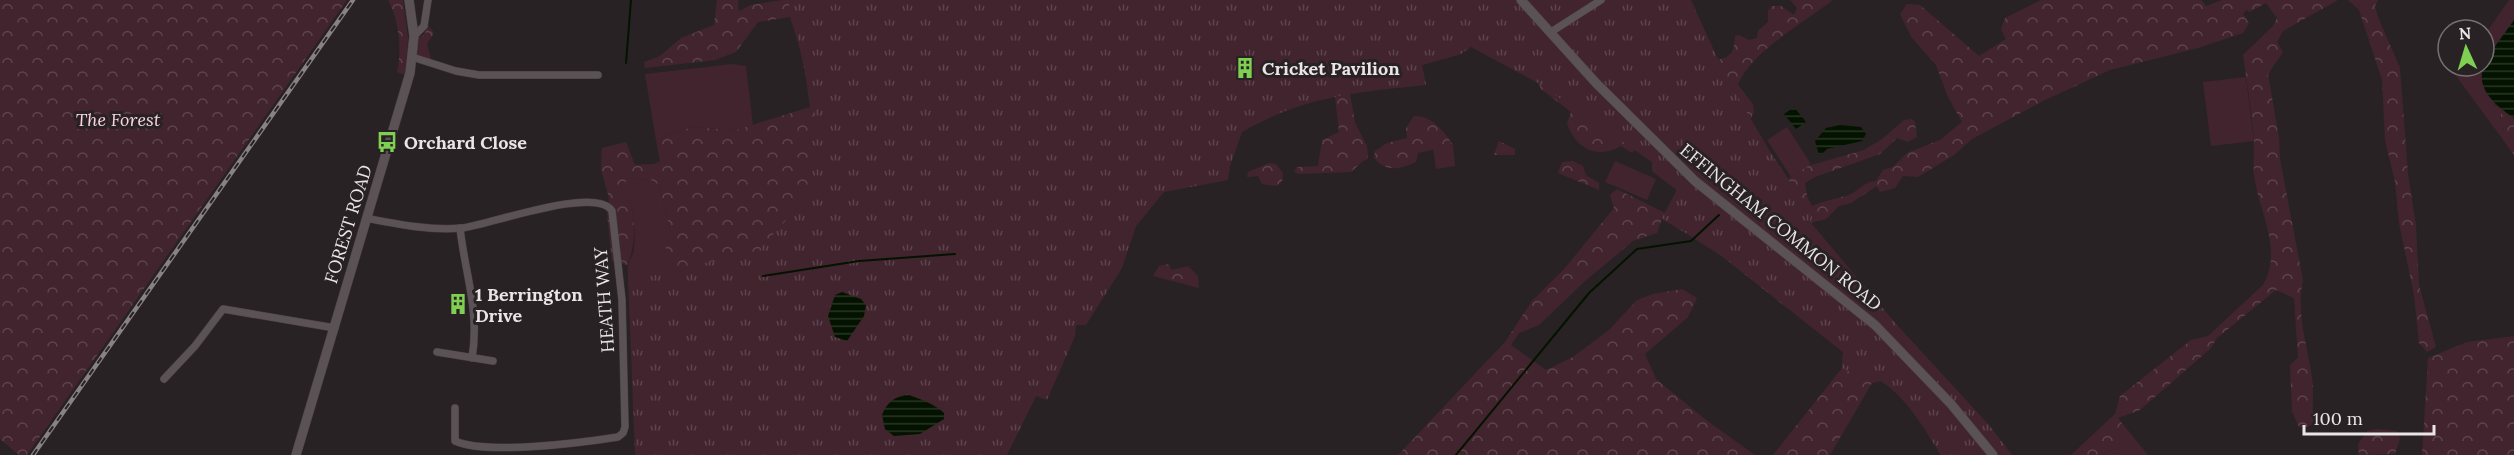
<svg xmlns="http://www.w3.org/2000/svg" width="2514" height="455" font-family="Lora,serif">
<style>
.green{fill:#41242e}
.forest{fill:url(#forest-crowns)}
.park{fill:url(#park-tufts)}
.water{fill:url(#water-rules)}
.lines{fill:none;stroke-linecap:round;stroke-linejoin:round}
.stream{stroke:#041300;stroke-width:2}
.minor-casing{stroke:#463f41;stroke-width:8}
.tertiary-casing{stroke:#463f41;stroke-width:10}
.minor{stroke:#5b5255;stroke-width:7}
.tertiary{stroke:#5b5255;stroke-width:9}
.rail-casing{stroke:#888284;stroke-width:4.5}
.rail{stroke:#292224;stroke-width:2;stroke-dasharray:7;stroke-linecap:butt}
.labels{text-anchor:middle;dominant-baseline:central;stroke-width:6;stroke-linejoin:round;paint-order:stroke}
.poi-label{font-size:18px;font-weight:bold;fill:#eae5e6;stroke:#292224;text-anchor:start}
.park-label{font-size:18px;font-style:italic;fill:#fcd4e0;stroke:#292224}
.street-label{font-size:18px;fill:#eae5e6;stroke:#292224}
</style>
<defs>
<pattern id="forest-crowns" width="20" height="18" patternUnits="userSpaceOnUse" patternTransform="scale(1.5)"><rect width="20" height="18" fill="#41242e"/><path d="M2 6a3 3 0 1 1 6 0M12 15a3 3 0 1 1 6 0" fill="none" stroke="#5d444c"/></pattern>
<pattern id="park-tufts" width="24" height="20" patternUnits="userSpaceOnUse" patternTransform="scale(1.5)"><rect width="24" height="20" fill="#41242e"/><path d="M3 7l-1-3M5 7V3M7 7l1-3M15 17l-1-3M17 17v-4M19 17l1-3" fill="none" stroke="#5d444c"/></pattern>
<pattern id="water-rules" width="6" height="5" patternUnits="userSpaceOnUse" patternTransform="scale(1.5)"><rect width="6" height="5" fill="#041300"/><path d="M0 2.5h6" fill="none" stroke="#293525"/></pattern>
</defs>
<rect width="100%" height="100%" fill="#292224"/>
<g class="green">
<path d="M 2509,0 L 2514,0 L 2514,20 L 2484,65 L 2484,36 Z"/>
<path d="M 732,64 L 746,66 L 753,125 L 736,130 L 691,127 L 656,140 L 645,74 Z"/>
<path d="M 2463,66 L 2484,66 L 2481,71 L 2495,105 L 2502,109 L 2500,120 L 2504,131 L 2501,137 L 2456,76 Z"/>
<path d="M 2246,77 L 2254,141 L 2211,146 L 2203,82 Z"/>
<path d="M 1787,127 L 1811,164 L 1791,177 L 1767,140 Z"/>
<path d="M 1453,145 L 1455,166 L 1436,169 L 1433,148 Z"/>
<path d="M 1615,161 L 1656,179 L 1647,200 L 1605,182 Z"/>
<path d="M 624,178 L 651,180 L 659,185 L 671,233 L 656,276 L 647,277 L 628,274 C 626,261 633,259 634,248 C 637,229 630,196 624,178 Z"/>
<path d="M 2122,423 L 2148,455 L 2100,455 L 2117,448 L 2117,432 Z"/>
</g>
<g class="forest">
<path d="M 0,0 L 347,0 L 27,455 L 19,455 L 0,439 Z"/>
<path d="M 388,0 L 403,0 L 408,38 L 405,75 L 397,72 C 402,50 399,20 388,0 Z"/>
<path d="M 717,0 L 738,0 L 739,11 L 751,5 L 782,0 L 945,0 L 964,108 L 631,339 L 628,274 L 647,277 L 656,275 L 671,233 L 659,185 L 651,180 L 625,178 C 632,207 640,237 627,265 L 612,261 L 607,214 L 609,198 L 601,169 L 602,148 L 626,142 L 635,165 L 654,164 L 660,161 L 656,140 L 691,127 L 736,130 L 810,107 L 803,58 L 790,17 L 758,22 L 736,52 L 715,60 L 645,68 L 644,62 L 660,56 L 681,38 L 714,25 Z"/>
<path d="M 1790,0 L 1833,0 C 1805,22 1750,52 1738,85 L 1753,104 L 1754,112 L 1750,120 L 1732,122 L 1710,42 L 1718,60 C 1733,56 1734,51 1735,36 L 1739,35 L 1749,40 L 1757,38 L 1758,31 L 1768,22 L 1768,11 L 1772,6 L 1781,6 L 1794,15 L 1797,8 Z"/>
<path d="M 2041,0 L 2201,0 L 2206,6 L 2222,0 L 2338,0 L 2283,31 L 2277,42 L 2283,52 L 2268,74 L 2279,138 L 2280,159 L 2303,280 C 2296,313 2307,345 2312,377 C 2314,392 2312,409 2313,424 L 2304,428 L 2299,427 L 2292,411 L 2290,365 L 2298,358 L 2294,298 L 2276,290 L 2217,338 L 2211,348 L 2140,410 L 2118,418 L 2122,423 L 2117,432 L 2117,448 L 2100,455 L 2071,455 L 2115,414 L 2120,396 L 2191,340 L 2208,336 L 2263,285 C 2284,249 2258,211 2254,174 C 2253,163 2254,152 2254,141 C 2252,113 2247,83 2243,55 L 2273,26 L 2277,18 L 2266,3 L 2250,12 L 2246,10 L 2243,14 L 2249,23 L 2243,33 L 2198,48 L 2110,70 L 2043,101 L 1972,139 L 1954,155 L 1918,177 L 1903,176 L 1895,188 L 1880,192 L 1877,186 L 1851,203 L 1839,206 L 1826,219 L 1810,223 L 1769,150 L 1788,179 L 1808,166 L 1864,150 L 1882,139 L 1904,120 L 1912,119 L 1915,122 L 1917,137 L 1908,142 L 1897,138 L 1880,154 L 1815,177 L 1805,183 L 1807,196 L 1812,206 C 1824,201 1834,199 1846,196 C 1857,193 1864,181 1876,181 L 1883,170 L 1893,167 L 1907,153 L 1940,140 L 1962,122 L 1948,97 L 1936,65 L 1912,38 L 1900,14 L 1907,4 L 1920,5 L 1979,56 L 2006,39 L 2001,29 L 2005,18 Z"/>
<path d="M 2348,0 L 2378,0 L 2375,6 L 2378,17 L 2400,68 L 2408,174 L 2416,226 L 2419,285 L 2436,347 L 2427,352 L 2419,343 L 2414,295 L 2399,223 L 2395,182 L 2385,140 L 2382,80 L 2359,10 Z"/>
<path d="M 428,25 L 434,33 L 427,44 L 431,59 L 416,55 L 417,38 L 424,35 Z"/>
<path d="M 1461,54 L 1422,65 L 1425,81 L 1350,94 L 1355,123 L 1367,146 L 1368,159 L 1363,161 L 1351,172 L 1299,174 L 1294,172 L 1297,167 L 1318,166 L 1322,140 L 1339,132 L 1335,97 L 1300,104 L 1270,116 L 1283,82 Z"/>
<path d="M 1543,80 L 1629,124 L 1635,150 L 1632,153 L 1621,146 C 1597,160 1575,148 1567,123 L 1571,112 L 1541,89 L 1538,83 Z"/>
<path d="M 2502,109 L 2514,118 L 2514,155 L 2501,137 L 2504,131 L 2500,120 Z"/>
<path d="M 1414,116 C 1431,115 1444,131 1453,145 L 1418,153 L 1416,162 C 1400,169 1387,173 1374,158 L 1375,151 L 1387,143 L 1407,138 L 1406,128 Z"/>
<path d="M 1499,141 L 1515,149 L 1515,155 L 1494,155 Z"/>
<path d="M 1573,161 L 1583,166 L 1586,175 L 1599,183 L 1599,190 L 1558,173 L 1562,162 Z"/>
<path d="M 1269,163 L 1276,164 L 1283,173 L 1282,182 L 1276,186 L 1262,184 L 1258,176 L 1247,177 L 1248,172 Z"/>
<path d="M 1652,171 L 1685,179 L 1707,246 L 1662,219 L 1657,233 L 1633,241 L 1584,282 L 1539,325 L 1519,333 L 1511,345 L 1546,370 L 1573,357 L 1609,330 L 1637,300 L 1653,294 L 1682,289 L 1697,298 L 1688,317 L 1645,354 L 1656,379 L 1706,420 L 1755,455 L 1398,455 L 1505,342 L 1532,301 L 1565,268 L 1614,208 L 1610,195 L 1617,189 L 1665,213 L 1677,190 Z"/>
<path d="M 1724,230 L 1915,397 L 1941,455 C 1924,428 1908,398 1881,381 L 1872,383 L 1830,455 L 1773,455 L 1842,368 L 1843,352 L 1719,254 Z"/>
<path d="M 1169,264 L 1171,270 L 1188,266 L 1198,276 L 1199,288 L 1153,276 L 1159,266 Z"/>
<path d="M 2514,336 L 2514,455 L 2422,455 L 2428,358 L 2467,342 Z"/>
<path d="M 2377,429 L 2397,431 L 2400,439 L 2395,454 L 2359,455 L 2358,444 L 2367,431 Z"/>
</g>
<path class="park" d="M 788,0 L 1691,0 L 1725,75 L 1769,150 L 1812,216 L 1811,223 L 1897,325 L 1989,425 L 2012,455 L 1941,455 C 1924,428 1908,399 1881,381 L 1872,383 L 1842,368 L 1843,352 L 1728,260 L 1662,218 L 1677,190 L 1652,171 L 1652,162 L 1538,83 L 1471,47 L 1461,54 L 1422,65 L 1426,85 C 1357,92 1304,96 1242,132 L 1230,166 L 1228,180 L 1164,192 L 1136,226 L 1122,268 L 1086,325 L 1076,325 L 1075,336 L 1047,400 L 1036,396 L 1007,455 L 635,455 L 628,274 L 647,277 L 759,250 L 807,197 L 814,109 Z"/>
<g class="water">
<path d="M 2514,20 L 2514,118 C 2460,81 2484,63 2514,20 Z"/>
<path d="M 1794,107 L 1806,122 L 1796,129 L 1784,114 Z"/>
<path d="M 1840,125 L 1861,127 L 1866,134 L 1862,141 L 1827,149 L 1821,155 L 1819,155 L 1815,141 L 1826,128 Z"/>
<path d="M 842,292 L 861,299 L 866,305 L 864,316 L 847,341 L 835,337 L 828,316 L 835,295 Z"/>
<path d="M 909,395 C 922,400 933,403 944,413 L 944,419 L 920,434 L 894,436 L 885,429 L 882,415 C 887,402 895,396 909,395 Z"/>
</g>
<g class="lines">
<g class="stream">
<path d="M 626,63 L 631,0"/>
<path d="M 763,276 L 859,261 L 955,254"/>
<path d="M 1456,455 L 1589,293 L 1637,249 L 1691,241 L 1719,215"/>
</g>
<defs>
<g id="minor">
<path d="M 1551,32 L 1601,0"/>
<path d="M 414,36 L 424,26 L 428,0"/>
<path d="M 412,57 L 456,71 L 479,75 L 598,75"/>
<path d="M 366,218 C 397,224 430,231 462,228 C 489,225 596,185 612,211 L 622,300 L 625,427 L 623,433 L 618,437 C 580,443 486,455 455,441 L 455,408"/>
<path d="M 460,228 C 465,274 480,311 472,358"/>
<path d="M 437,352 L 493,361"/>
<path d="M 164,379 L 195,346 L 223,309 L 335,328"/>
</g>
<g id="tertiary">
<path d="M 1521,0 L 1596,83 L 1695,181 L 1875,325 L 1951,404 L 1993,455"/>
<path d="M 296,455 L 410,73 L 414,36 L 409,0"/>
</g>
</defs>
<use href="#minor" class="minor-casing"/>
<use href="#tertiary" class="tertiary-casing"/>
<use href="#minor" class="minor"/>
<use href="#tertiary" class="tertiary"/>
<defs>
<path id="rail" d="M 33,455 L 353,0"/>
</defs>
<use href="#rail" class="rail-casing"/>
<use href="#rail" class="rail"/>
</g>
<defs>
<symbol id="building-bare" viewBox="-9 -9 18 18"><path d="M-4-6H4V6H1V3H-1V6H-4ZM-2.5-4.3h1.7v1.8h-1.7ZM.8-4.3h1.7v1.8H.8ZM-2.5-1h1.7V.8h-1.7ZM.8-1h1.7V.8H.8Z" fill="#7fd052" stroke="#292224" stroke-width="2.5" paint-order="stroke"/></symbol>
<symbol id="bus-bare" viewBox="-9 -9 18 18"><path d="M-5-6H5V4H4V6H2V4H-2V6H-4V4H-5ZM-3.5-4V0h7V-4ZM-3.5 1.2v1.5H-2V1.2ZM2 1.2v1.5H3.5V1.2Z" fill="#7fd052" stroke="#292224" stroke-width="2.5" paint-order="stroke"/></symbol>
</defs>
<g fill-rule="evenodd">
<use href="#building-bare" x="1230" y="53" width="30" height="30"/>
<use href="#bus-bare" x="372" y="127" width="30" height="30"/>
<use href="#building-bare" x="443" y="289" width="30" height="30"/>
</g>
<g class="labels">
<g class="poi-label">
<text x="1262" y="68">Cricket Pavilion</text>
<text x="404" y="142">Orchard Close</text>
<text x="475" y="294">1 Berrington<tspan x="475" dy="21">Drive</tspan></text>
</g>
<g class="park-label">
<text x="118" y="119">The Forest</text>
</g>
<g class="street-label">
<text transform="translate(348 224) rotate(-73)">FOREST ROAD</text>
<text transform="translate(1781 227) rotate(39)">EFFINGHAM COMMON ROAD</text>
<text transform="translate(604 300) rotate(-94)">HEATH WAY</text>
</g>
</g>
<g transform="translate(2466 48) rotate(356)"><circle r="28" fill="#292224" stroke="#767072" stroke-width="1.5"/>
<path d="M0-4.5L10 22L0 15L-10 22Z" fill="#7fd052"/>
<text y="-9" font-size="16" font-weight="bold" text-anchor="middle" fill="#eae5e6">N</text>
</g>
<path d="M2304 425v9h130v-9" fill="none" stroke="#eae5e6" stroke-width="3"/>
<text x="2313" y="425" font-size="18" fill="#eae5e6" stroke="#292224" stroke-width="4.5" paint-order="stroke">100 m</text>
</svg>
